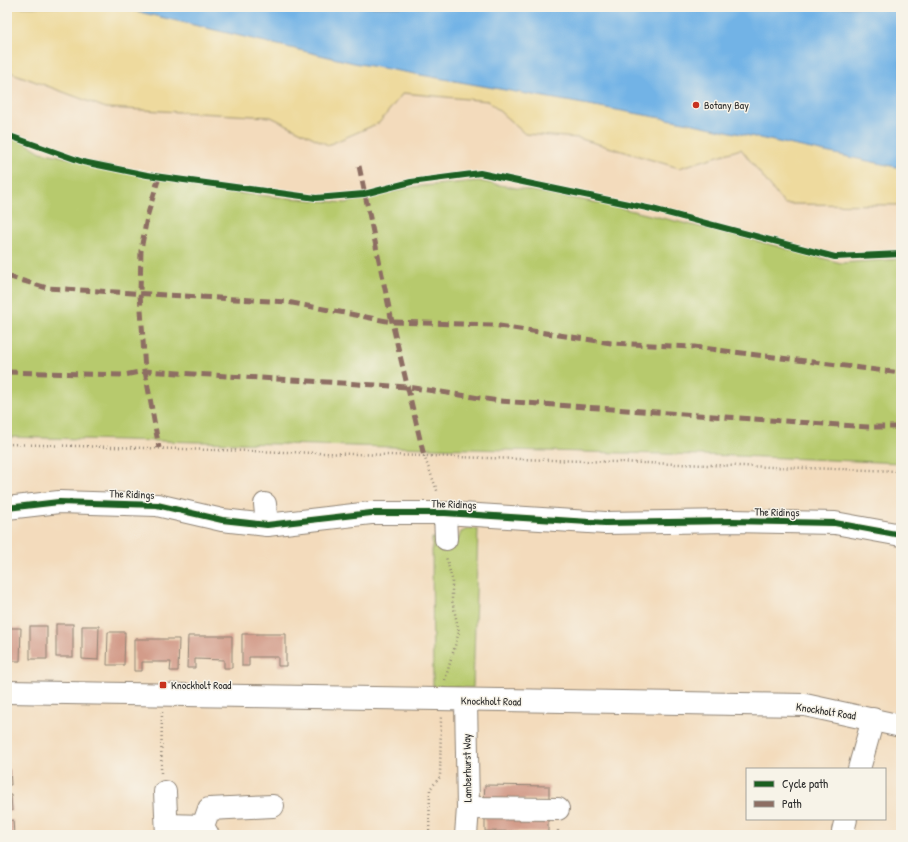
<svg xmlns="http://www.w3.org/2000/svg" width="908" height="842" font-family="'Patrick Hand',sans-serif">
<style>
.green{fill:#b7ca6d;stroke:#717a4c}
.sand{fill:#eeda9e;stroke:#8c8264}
.water{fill:#72b3e6;stroke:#4e6f88}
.building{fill:#d39c8a}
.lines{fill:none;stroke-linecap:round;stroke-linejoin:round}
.minor-casing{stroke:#8f8374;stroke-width:24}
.path{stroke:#8f8374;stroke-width:2.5;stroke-dasharray:1 3;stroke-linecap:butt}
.minor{stroke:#fff;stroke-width:22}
.quiet{stroke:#8d6e63;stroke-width:5;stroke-dasharray:10 5;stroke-linecap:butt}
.cycleway-casing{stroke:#f7f3e8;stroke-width:8}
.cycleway{stroke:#1b5e20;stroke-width:6}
.poi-dot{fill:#c8321e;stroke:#f7f3e8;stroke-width:1.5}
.labels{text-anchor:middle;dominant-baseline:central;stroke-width:3;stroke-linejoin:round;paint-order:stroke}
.poi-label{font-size:11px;fill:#2b2b2b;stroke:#f7f3e8;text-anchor:start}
.street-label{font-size:11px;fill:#2b2b2b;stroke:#f7f3e8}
</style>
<rect width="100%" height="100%" fill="#f7f3e8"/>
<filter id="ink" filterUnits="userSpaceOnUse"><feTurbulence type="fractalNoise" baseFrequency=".025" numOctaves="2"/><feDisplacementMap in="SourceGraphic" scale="8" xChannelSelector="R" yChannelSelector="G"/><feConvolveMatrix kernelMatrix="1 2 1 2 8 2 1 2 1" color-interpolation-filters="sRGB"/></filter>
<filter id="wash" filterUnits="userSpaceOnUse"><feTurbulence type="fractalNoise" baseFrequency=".012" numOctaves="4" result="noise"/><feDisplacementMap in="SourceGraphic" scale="16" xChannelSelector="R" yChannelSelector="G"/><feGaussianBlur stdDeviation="0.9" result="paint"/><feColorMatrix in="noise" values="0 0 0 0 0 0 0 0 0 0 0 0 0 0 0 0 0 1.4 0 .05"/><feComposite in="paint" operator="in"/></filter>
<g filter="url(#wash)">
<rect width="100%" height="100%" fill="#f3dbbc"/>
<g class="green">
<path d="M 7,132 L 41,152 L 234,193 L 346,203 L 412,187 L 478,181 L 604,204 L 742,237 L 841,263 L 901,259 L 901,463 L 738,456 L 7,437 Z"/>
<path d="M 471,528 L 478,530 L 473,688 L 433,686 L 432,538 L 458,540 L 461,532 Z"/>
</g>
<path class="sand" d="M 7,7 L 635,7 L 901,69 L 901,205 L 784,204 L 741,149 L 679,168 L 578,138 L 525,134 L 488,101 L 403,93 L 379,123 L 328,145 L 271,117 L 106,108 L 7,71 Z"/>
<path class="water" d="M 118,7 L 901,7 L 901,168 L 684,122 L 354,63 Z"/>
<g id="blocks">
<g class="building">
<rect x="56" y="624" width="17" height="33"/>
<rect x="30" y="626" width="17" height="33"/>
<path d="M 82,626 L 99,626 L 98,660 L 82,659 Z"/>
<path d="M 7,628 L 21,628 L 20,661 L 7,661 Z"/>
<path d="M 108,632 L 125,632 L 124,665 L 107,665 Z"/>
<path d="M 242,634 L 286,634 L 286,666 L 278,666 L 278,657 L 249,657 L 249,666 L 242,666 Z"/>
<path d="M 188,636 L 232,636 L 232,668 L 224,668 L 224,660 L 195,659 L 195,668 L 187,668 Z"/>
<path d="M 134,639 L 179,639 L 178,671 L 170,671 L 171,662 L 142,662 L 142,671 L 134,671 Z"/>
<path d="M 7,769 L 10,769 L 11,785 L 7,785 Z"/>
<path d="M 485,785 L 549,786 L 549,800 L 484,799 Z"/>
<path d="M 7,795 L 11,795 L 12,811 L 7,811 Z"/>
<path d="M 485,817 L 548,818 L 548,832 L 485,831 Z"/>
<path d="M 13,820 L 14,835 L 7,835 L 7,821 Z"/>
</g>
</g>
</g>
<g filter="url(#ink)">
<use href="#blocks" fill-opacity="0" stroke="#8f8374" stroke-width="1"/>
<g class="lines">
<defs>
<g id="minor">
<path d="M 265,504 L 267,525"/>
<path d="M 7,508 L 59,502 L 157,505 L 222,520 L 267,525 L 371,513 L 445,513 L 605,523 L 732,521 L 835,523 L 901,535"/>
<path d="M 445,513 L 446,539"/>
<path d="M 7,692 L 805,705 L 901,726"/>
<path d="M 466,701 L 468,808 L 466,835"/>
<path d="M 859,769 L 873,719"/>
<path d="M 165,792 L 167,835"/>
<path d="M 468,808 L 558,809"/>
<path d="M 167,825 L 203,826"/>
<path d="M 208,835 L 203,826 L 209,809 L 273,806"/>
<path d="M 843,835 L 843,831 L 846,819"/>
</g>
</defs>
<use href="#minor" class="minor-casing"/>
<g class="path">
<path d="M 7,444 L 424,456 L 901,471"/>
<path d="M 424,456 L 438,493"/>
<path d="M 445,680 L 459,632 L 452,600 L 452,579 L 446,557"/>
<path d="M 161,773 L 162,712"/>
<path d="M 429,835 L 430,789 L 440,777 L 441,717"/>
<path d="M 558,835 L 558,828"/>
</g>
<use href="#minor" class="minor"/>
<g class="quiet">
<path d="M 359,166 L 392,322 L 424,456"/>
<path d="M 159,177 L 147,217 L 141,250 L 140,294 L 145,371 L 159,448"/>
<path d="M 7,276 L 47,288 L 287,302 L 392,322 L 493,325 L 611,343 L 694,347 L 901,373"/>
<path d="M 7,372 L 124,375 L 145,371 L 408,387 L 499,401 L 868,427 L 901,427"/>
</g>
<defs>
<g id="cycleway">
<path d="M 7,135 L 83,162 L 147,175 L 316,198 L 364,194 L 411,182 L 480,173 L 652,209 L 835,257 L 901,254"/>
<path d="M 7,508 L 59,502 L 157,505 L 222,520 L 267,525 L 371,513 L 445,513 L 605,523 L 732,521 L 835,523 L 901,535"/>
</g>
</defs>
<use href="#cycleway" class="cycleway-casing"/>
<use href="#cycleway" class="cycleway"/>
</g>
</g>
<g class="poi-dot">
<circle cx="696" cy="105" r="4"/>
<rect x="159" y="681" width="8" height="8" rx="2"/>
</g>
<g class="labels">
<g class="poi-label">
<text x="704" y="105">Botany Bay</text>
<text x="171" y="685">Knockholt Road</text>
</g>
<g class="street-label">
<text transform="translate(132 494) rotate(2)">The Ridings</text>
<text transform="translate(454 504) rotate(2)">The Ridings</text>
<text transform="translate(777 512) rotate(1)">The Ridings</text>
<text transform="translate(491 701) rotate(1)">Knockholt Road</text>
<text transform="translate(826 711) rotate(9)">Knockholt Road</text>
<text transform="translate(467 768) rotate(-91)">Lamberhurst Way</text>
</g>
</g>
<rect width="908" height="842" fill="none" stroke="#f7f3e8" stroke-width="24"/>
<rect x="746" y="768" width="140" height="52" fill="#f7f3e8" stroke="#a5a39c"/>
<rect x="754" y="781" width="20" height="6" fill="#1b5e20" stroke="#a5a39c"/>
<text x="782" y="788" font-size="12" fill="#2b2b2b">Cycle path</text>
<rect x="754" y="801" width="20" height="6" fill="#8d6e63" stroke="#a5a39c"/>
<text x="782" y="808" font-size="12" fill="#2b2b2b">Path</text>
</svg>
